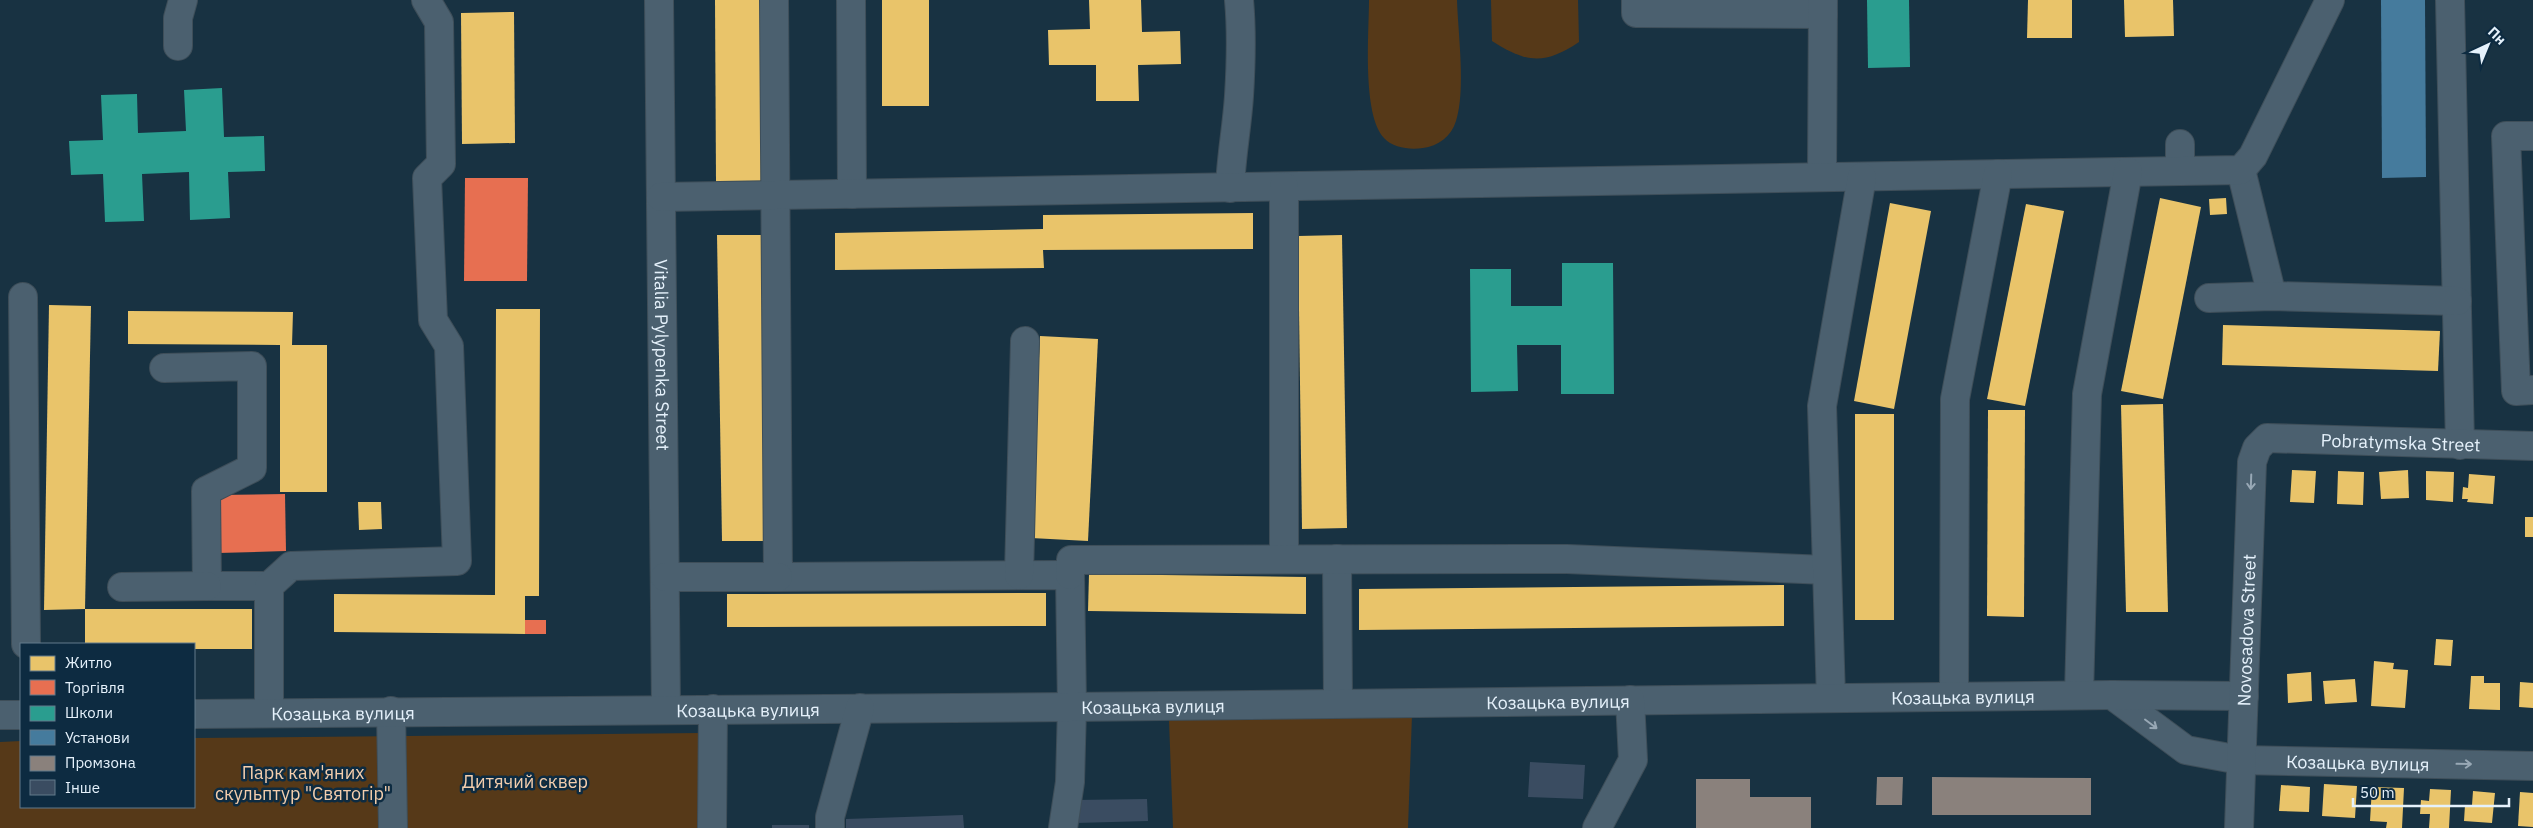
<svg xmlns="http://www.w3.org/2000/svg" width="2533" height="828" font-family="'IBM Plex Sans',sans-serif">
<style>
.green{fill:#563918}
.homes{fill:#e9c46a}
.shops{fill:#e76f51}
.schools{fill:#2a9d8f}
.public{fill:#457b9d}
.industry{fill:#8a817c}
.building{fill:#3a4c61}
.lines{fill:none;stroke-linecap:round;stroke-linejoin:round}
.minor-casing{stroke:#3e4e59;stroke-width:30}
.minor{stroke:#4b606f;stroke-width:28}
.oneway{stroke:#98a8b5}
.labels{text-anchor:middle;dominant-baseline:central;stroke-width:5;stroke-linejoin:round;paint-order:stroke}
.street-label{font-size:18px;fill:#e5f1fb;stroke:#0d2b41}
.park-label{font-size:18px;fill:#f4cead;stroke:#0d2b41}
</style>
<rect width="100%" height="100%" fill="#183242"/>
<g class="green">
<path d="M 1369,0 L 1457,0 C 1458,33 1466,91 1456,121 C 1451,137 1438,146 1423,148 C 1410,150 1393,148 1384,138 C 1362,114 1369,33 1369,0 Z"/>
<path d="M 1491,0 L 1578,0 L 1579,42 C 1545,65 1526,63 1492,41 Z"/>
<path d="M 1412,715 L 1408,828 L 1173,828 L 1169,720 Z"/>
<path d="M 700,733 L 699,828 L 0,828 L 0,742 L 21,741 L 21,807 L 194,807 L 194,738 Z"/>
</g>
<g class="homes">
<path d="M 715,0 L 762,0 L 762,182 L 716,182 Z"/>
<rect x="882" y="0" width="47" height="106"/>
<path d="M 1089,0 L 1141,0 L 1142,32 L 1180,31 L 1181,64 L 1138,65 L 1139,101 L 1096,101 L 1096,65 L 1049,65 L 1048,30 L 1090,29 Z"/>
<path d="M 2028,0 L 2072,0 L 2072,38 L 2027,38 Z"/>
<path d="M 2124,0 L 2173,0 L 2174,36 L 2125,37 Z"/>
<path d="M 514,12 L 515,143 L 462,144 L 461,13 Z"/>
<path d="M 2160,198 L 2201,207 L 2163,399 L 2121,391 Z"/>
<path d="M 2226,198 L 2227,214 L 2210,215 L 2209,199 Z"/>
<path d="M 1890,203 L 1931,211 L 1894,409 L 1854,401 Z"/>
<path d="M 2026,204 L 2064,211 L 2025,406 L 1987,399 Z"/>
<path d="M 1253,213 L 1253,249 L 1043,250 L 1044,268 L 835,270 L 835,233 L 1043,229 L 1043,215 Z"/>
<path d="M 717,235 L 761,235 L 766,541 L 722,541 Z"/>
<path d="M 1342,235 L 1347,528 L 1302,529 L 1298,236 Z"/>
<path d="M 49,305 L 91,306 L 85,609 L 44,610 Z"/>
<path d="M 496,309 L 540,309 L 539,596 L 525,596 L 525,634 L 334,632 L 334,594 L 495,595 Z"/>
<path d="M 128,311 L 293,312 L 292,345 L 327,345 L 327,492 L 280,492 L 280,345 L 128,344 Z"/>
<path d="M 2223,325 L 2440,331 L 2438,371 L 2222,365 Z"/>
<path d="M 1040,336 L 1098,339 L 1088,541 L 1031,538 Z"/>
<path d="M 2163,404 L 2168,612 L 2126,612 L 2121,405 Z"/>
<path d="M 1988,410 L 2025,410 L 2024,617 L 1987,616 Z"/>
<rect x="1855" y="414" width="39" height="206"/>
<path d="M 2292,470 L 2316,471 L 2314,503 L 2290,502 Z"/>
<path d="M 2408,470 L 2409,498 L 2381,499 L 2379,472 Z"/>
<path d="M 2338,471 L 2364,472 L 2363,505 L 2337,504 Z"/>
<path d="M 2426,471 L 2454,472 L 2453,502 L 2426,500 Z"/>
<path d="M 2469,474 L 2495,476 L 2493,504 L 2467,502 L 2468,499 L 2462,499 L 2463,487 L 2468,488 Z"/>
<path d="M 358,502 L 381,502 L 382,529 L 359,530 Z"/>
<rect x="2525" y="517" width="8" height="20"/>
<path d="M 1089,574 L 1306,577 L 1306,614 L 1088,611 Z"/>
<path d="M 1784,585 L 1784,626 L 1359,630 L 1359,589 Z"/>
<path d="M 1046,593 L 1046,626 L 727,627 L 727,594 Z"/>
<path d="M 85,609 L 252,609 L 252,649 L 194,649 L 194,644 L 85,644 Z"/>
<path d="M 2436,639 L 2453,640 L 2451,666 L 2434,665 Z"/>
<path d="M 2374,661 L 2394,663 L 2393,669 L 2408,670 L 2405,708 L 2371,706 Z"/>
<path d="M 2311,672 L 2312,701 L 2288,703 L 2287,674 Z"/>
<path d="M 2471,676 L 2484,676 L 2484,683 L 2500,683 L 2500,710 L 2469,709 Z"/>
<path d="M 2355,679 L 2357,702 L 2325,704 L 2323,681 Z"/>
<path d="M 2520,682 L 2533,683 L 2533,708 L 2519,707 Z"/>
<path d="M 2324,784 L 2357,786 L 2355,818 L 2322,816 Z"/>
<path d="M 2281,785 L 2310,787 L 2309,812 L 2279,811 Z"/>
<path d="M 2372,787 L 2404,788 L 2402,828 L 2386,828 L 2387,822 L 2370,821 Z"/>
<path d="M 2430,789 L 2451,790 L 2449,828 L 2429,828 L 2430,814 L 2420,814 L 2421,800 L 2429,801 Z"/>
<path d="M 2473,791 L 2495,793 L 2492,823 L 2464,821 L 2465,805 L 2472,805 Z"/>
<path d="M 2520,792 L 2533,793 L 2533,827 L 2518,826 Z"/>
</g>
<g class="shops">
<path d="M 465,178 L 528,178 L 527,281 L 464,281 Z"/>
<path d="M 285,494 L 286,551 L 218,553 L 217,495 Z"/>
<rect x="525" y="620" width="21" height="14"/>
</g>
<g class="schools">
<path d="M 1867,0 L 1909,0 L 1910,67 L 1868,68 Z"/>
<path d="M 222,88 L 224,137 L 264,136 L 265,171 L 228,172 L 230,218 L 190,220 L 189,172 L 142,174 L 144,221 L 105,222 L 103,174 L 71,175 L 69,141 L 103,140 L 101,95 L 137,94 L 138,133 L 186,131 L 184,90 Z"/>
<path d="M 1562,263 L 1613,263 L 1614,394 L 1561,394 L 1561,345 L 1517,345 L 1518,391 L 1471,392 L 1470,269 L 1511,269 L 1511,306 L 1562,306 Z"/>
</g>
<path class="public" d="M 2381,0 L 2425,0 L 2426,177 L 2382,178 Z"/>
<g class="industry">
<path d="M 1877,777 L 1903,777 L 1902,805 L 1876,805 Z"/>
<path d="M 1932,777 L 2091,778 L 2091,815 L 1932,815 Z"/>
<path d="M 1696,779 L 1750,779 L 1750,797 L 1811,797 L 1811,828 L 1696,828 Z"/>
</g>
<g class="building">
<path d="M 1530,762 L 1585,765 L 1583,799 L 1528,797 Z"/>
<path d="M 1147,799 L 1148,821 L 1076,823 L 1075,800 Z"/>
<path d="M 963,815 L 964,828 L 846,828 L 846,819 Z"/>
<rect x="772" y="825" width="37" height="3"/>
</g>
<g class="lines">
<defs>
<g id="minor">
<path id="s1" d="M 659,0 L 666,709"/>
<path d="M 774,0 L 778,577 L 1070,575 L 1072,707 L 1070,782 L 1063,828"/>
<path d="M 851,0 L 852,194"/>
<path d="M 1636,0 L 1636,13 L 1823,14"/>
<path d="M 2450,0 L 2460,445"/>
<path d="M 178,46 L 178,18 L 183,0"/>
<path d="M 2533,136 L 2506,136 L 2516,391 L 2533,390"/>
<path d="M 2180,144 L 2180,171"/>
<path d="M 2241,170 L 2272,296"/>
<path d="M 1822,177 L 1823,0"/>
<path d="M 1230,188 C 1231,157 1237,127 1239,96 C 1241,64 1242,32 1239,0"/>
<path d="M 661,197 L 2241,170 L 2253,156 L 2330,0"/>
<path d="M 23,297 L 26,644"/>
<path d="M 2209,298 L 2272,296 L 2457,301"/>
<path d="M 164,368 L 252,366 L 252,468 L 206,491 L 207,586 L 269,586"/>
<path d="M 1284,559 L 1284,187"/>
<path d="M 1337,559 L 1338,703"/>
<path d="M 1019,575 L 1025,341"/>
<path d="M 1070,575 L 1071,560 L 1567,559 L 1827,570"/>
<path d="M 665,577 L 778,577"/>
<path d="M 122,587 L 207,586"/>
<path d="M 2079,695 L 2087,394 L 2128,172"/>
<path id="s2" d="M 2112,695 L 2186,750 L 2240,760 L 2533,766"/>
<path d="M 1954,696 L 1955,399 L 1998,174"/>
<path d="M 1831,698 L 1822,406 L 1862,177"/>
<path d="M 391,711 L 393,828"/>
<path d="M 269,713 L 269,586 L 291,566 L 457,561 L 449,346 L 433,320 L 427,178 L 441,164 L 439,22 L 426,0"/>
<path id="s3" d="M 194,714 L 1072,707 L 2112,695 L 2244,696"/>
<path d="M 0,715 L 21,715"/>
<path d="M 712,828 L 713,709"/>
<path d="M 830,828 L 830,817 L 860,708"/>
<path d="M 1597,828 L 1633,760 L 1630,700"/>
<path id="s4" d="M 2239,828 L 2252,462 L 2257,448 L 2267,438 L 2533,446"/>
</g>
</defs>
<use href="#minor" class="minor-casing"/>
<use href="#minor" class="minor"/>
</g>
<defs><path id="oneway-shaft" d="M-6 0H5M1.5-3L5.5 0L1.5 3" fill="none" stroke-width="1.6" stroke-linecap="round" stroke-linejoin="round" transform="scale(1.25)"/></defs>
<g class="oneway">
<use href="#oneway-shaft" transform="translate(2251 482) rotate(92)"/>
<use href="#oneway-shaft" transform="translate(2151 724) rotate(37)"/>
<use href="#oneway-shaft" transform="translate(2464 764) rotate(1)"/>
</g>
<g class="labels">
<g class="street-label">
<text stroke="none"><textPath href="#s1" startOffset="355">Vitalia Pylypenka Street</textPath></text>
<text stroke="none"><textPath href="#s4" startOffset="529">Pobratymska Street</textPath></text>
<text stroke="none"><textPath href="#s4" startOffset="198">Novosadova Street</textPath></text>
<text stroke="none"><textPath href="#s3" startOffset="1769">Козацька вулиця</textPath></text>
<text stroke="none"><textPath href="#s3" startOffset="1364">Козацька вулиця</textPath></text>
<text stroke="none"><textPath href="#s3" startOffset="959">Козацька вулиця</textPath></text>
<text stroke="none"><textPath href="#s3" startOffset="554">Козацька вулиця</textPath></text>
<text stroke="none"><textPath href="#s3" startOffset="149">Козацька вулиця</textPath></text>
<text stroke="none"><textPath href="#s2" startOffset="265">Козацька вулиця</textPath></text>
</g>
<g class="park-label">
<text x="303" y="772">Парк кам'яних<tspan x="303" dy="21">скульптур "Святогір"</tspan></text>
<text x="525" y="781">Дитячий сквер</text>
</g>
</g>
<rect x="20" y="643" width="175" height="165" fill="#0d2b41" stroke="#637a8b"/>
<rect x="30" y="656" width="25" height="15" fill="#e9c46a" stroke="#637a8b"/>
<text x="65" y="668" font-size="15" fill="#e5f1fb">Житло</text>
<rect x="30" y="680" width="25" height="15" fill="#e76f51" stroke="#637a8b"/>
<text x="65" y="693" font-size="15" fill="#e5f1fb">Торгівля</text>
<rect x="30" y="706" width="25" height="15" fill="#2a9d8f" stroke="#637a8b"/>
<text x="65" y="718" font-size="15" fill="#e5f1fb">Школи</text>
<rect x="30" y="730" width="25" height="15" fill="#457b9d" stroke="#637a8b"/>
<text x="65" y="743" font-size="15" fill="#e5f1fb">Установи</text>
<rect x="30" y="756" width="25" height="15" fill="#8a817c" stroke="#637a8b"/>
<text x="65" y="768" font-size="15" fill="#e5f1fb">Промзона</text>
<rect x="30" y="780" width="25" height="15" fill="#3a4c61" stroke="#637a8b"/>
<text x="65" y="793" font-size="15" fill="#e5f1fb">Інше</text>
<g transform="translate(2488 45) rotate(44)" stroke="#0d2b41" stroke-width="4" paint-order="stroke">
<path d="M0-4L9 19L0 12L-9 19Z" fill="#e5f1fb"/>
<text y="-8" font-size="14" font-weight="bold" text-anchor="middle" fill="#e5f1fb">Пн</text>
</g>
<path d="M2353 798v8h156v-8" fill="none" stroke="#e5f1fb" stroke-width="2.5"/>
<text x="2360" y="798" font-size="15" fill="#e5f1fb" stroke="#0d2b41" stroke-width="4" paint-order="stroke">50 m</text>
</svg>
